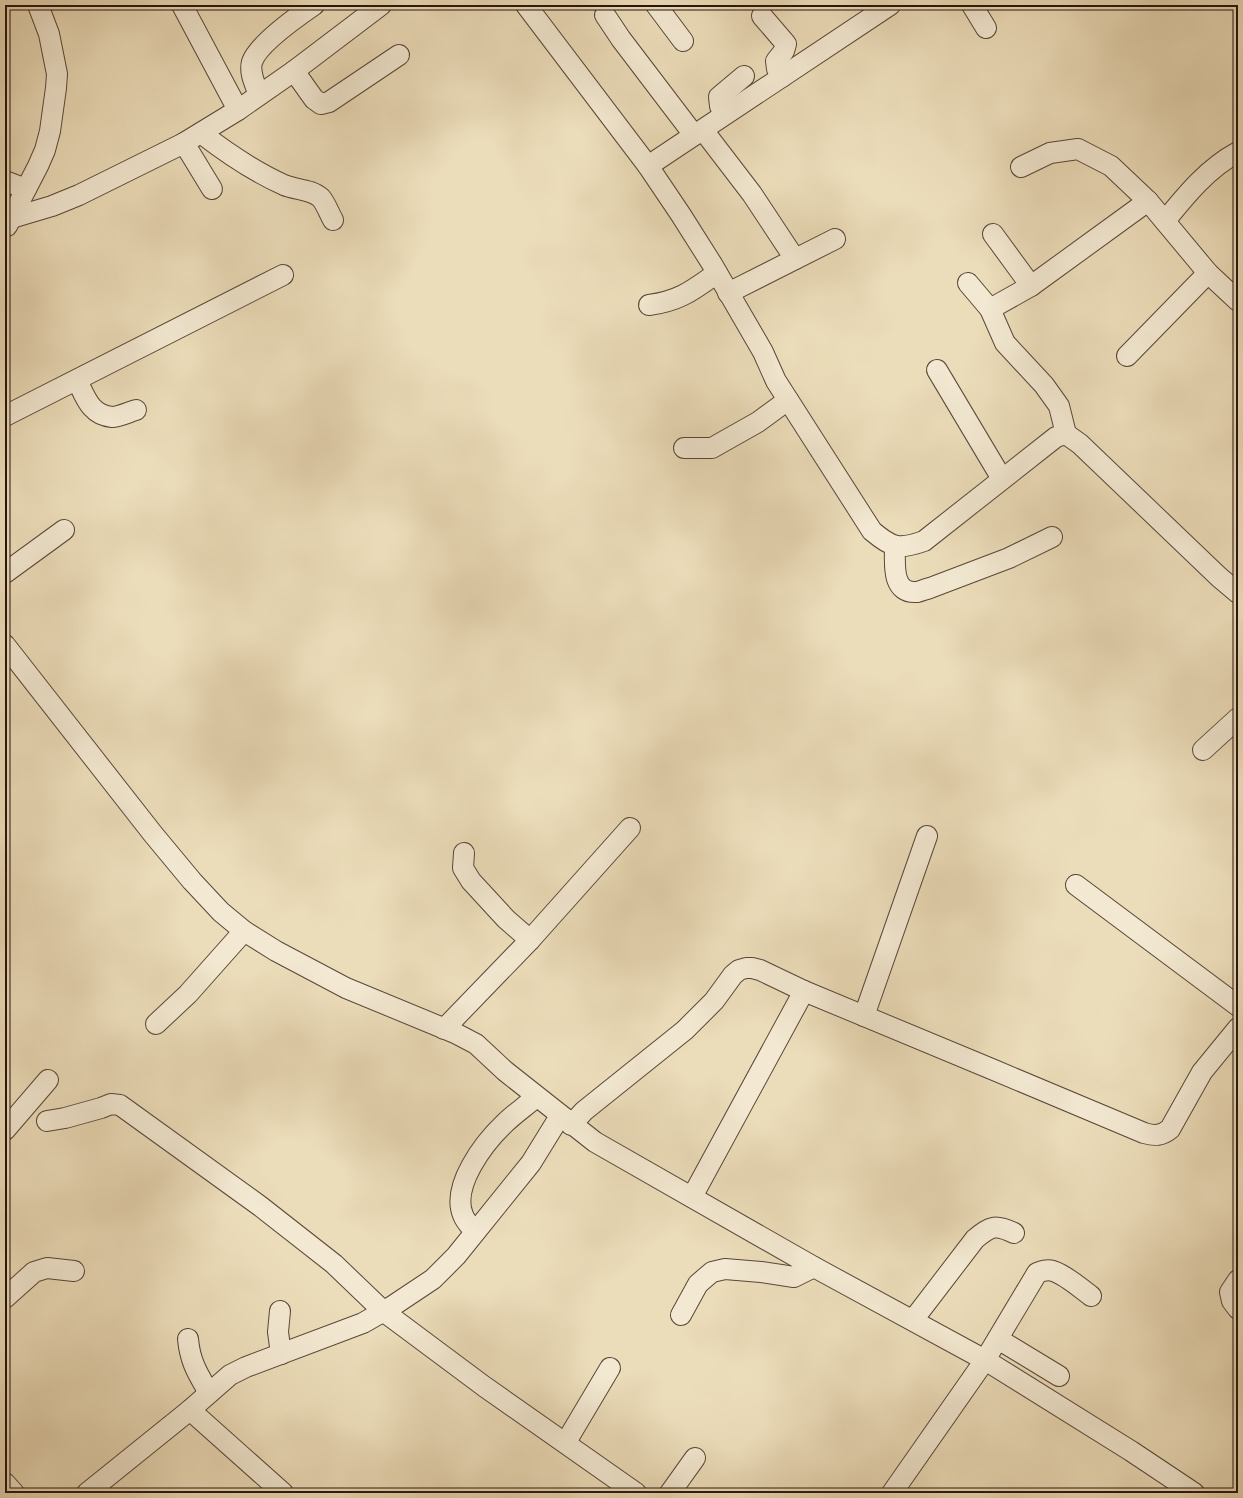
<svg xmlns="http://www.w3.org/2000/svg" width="1243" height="1498" font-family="Cardo,serif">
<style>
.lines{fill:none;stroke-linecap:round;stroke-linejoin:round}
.minor-casing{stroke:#584638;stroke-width:22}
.minor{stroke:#f3e9d2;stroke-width:20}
</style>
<rect width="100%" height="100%" fill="#ecddba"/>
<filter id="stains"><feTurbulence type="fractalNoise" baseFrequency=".005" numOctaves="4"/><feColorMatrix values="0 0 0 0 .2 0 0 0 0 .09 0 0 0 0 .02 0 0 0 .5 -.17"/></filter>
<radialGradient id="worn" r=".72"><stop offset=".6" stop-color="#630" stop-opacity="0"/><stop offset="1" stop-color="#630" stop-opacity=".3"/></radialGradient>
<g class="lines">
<defs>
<g id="minor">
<path d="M 182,5 L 238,110"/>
<path d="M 526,5 L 648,166 L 681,215 L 712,264 L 763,352 L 776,381 L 872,531 C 892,548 899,550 924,541 L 1056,437 L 1066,434 L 1080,444 L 1219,577 L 1238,593"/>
<path d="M 656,5 L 683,41"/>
<path d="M 972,5 L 986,28"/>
<path d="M 605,15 L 621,39 L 694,135"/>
<path d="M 762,16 L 786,44 L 784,51 L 776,61 L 777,69 L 782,77"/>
<path d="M 294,71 L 314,99 L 321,104 L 329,102 L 399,55"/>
<path d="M 259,95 C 255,84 249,73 252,62 C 258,44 298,16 314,5"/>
<path d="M 724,114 L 720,106 L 719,97 L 744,76"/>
<path d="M 703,130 L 752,194 L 795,259"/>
<path d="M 201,133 C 228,154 253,171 284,185 C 296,190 311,189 321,198 C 326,204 329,213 333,220"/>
<path d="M 184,143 L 212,189"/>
<path d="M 648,166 L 890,5"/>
<path d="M 1021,167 L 1050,153 L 1078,149 L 1111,166 L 1148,201 L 1208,273 L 1238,301"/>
<path d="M 5,181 L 26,189"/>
<path d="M 5,220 L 52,206 L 79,195 L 184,143 L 238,110 L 294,71 L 381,5"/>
<path d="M 1165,221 C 1186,195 1208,168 1238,152"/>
<path d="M 7,226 L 38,166 L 45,150 L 50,131 L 56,88 L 57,74 L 49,34 L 38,5"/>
<path d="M 993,234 L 1031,286"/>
<path d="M 968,283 L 990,309 L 1031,286 L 1148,201"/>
<path d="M 728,293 L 835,239"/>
<path d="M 649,305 C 680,301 693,290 717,273"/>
<path d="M 990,309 L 1005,343 L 1044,385 L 1059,406 L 1066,434"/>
<path d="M 1127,356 L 1208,273"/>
<path d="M 937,370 L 1002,479"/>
<path d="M 77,380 C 85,396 90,415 112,417 C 119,417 129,412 136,410"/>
<path d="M 5,416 L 283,275"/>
<path d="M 684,448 L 712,448 L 758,422 L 788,400"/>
<path d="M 895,547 C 895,563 891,594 917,592 C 921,591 926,589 930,588 L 1009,558 L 1052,537"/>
<path d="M 5,573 L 64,530"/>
<path d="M 5,645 L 153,834 L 192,881 L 221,912 L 244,931 L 276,951 L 346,988 L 455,1033 L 476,1044 L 505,1071 L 595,1142 L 814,1267 L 985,1360 L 1131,1451 L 1194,1493"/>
<path d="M 1203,750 L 1238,718"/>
<path d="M 464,853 L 463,868 L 471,881 L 506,919 L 530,940"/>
<path d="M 1076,885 L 1238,1006"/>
<path d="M 864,1016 L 927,836"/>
<path d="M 156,1024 L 188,994 L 244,931"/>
<path d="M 444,1029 L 530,940 L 630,828"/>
<path d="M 47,1121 L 65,1118 L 101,1108 L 111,1104 L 120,1105 L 260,1206 L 334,1264 L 383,1311 L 485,1387 L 636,1493"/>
<path d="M 571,1125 L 584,1111 L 685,1030 L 714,1001 L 733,975 L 739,970 L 746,968 L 752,968 L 760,970 L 804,991 L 994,1070 L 1144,1133 C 1155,1136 1161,1136 1170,1129 L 1202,1072 L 1238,1028"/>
<path d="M 5,1130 L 48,1080"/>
<path d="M 692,1197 L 804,991"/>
<path d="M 475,1232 C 471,1227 465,1221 463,1215 C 451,1186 484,1143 504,1124 C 514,1114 526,1106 536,1097"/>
<path d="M 1238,1280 L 1230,1292 L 1232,1301 L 1238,1309"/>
<path d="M 5,1298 L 34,1272 L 47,1268 L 74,1271"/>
<path d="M 280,1311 L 278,1332 L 281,1354"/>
<path d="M 681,1315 L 698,1284 L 712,1272 L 725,1269 L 761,1272 L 794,1277 L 814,1267"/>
<path d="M 913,1320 L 975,1239 C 991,1226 995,1224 1014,1233"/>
<path d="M 188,1339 C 190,1362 198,1374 209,1393"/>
<path d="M 998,1339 L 1059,1376"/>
<path d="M 190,1410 L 283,1493"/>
<path d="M 566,1442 L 610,1368"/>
<path d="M 5,1483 L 14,1493"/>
<path d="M 87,1493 L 190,1410 L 230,1375 L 246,1367 L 363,1323 L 391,1307 L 433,1279 L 456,1256 L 531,1163 L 560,1116"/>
<path d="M 670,1493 L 695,1458"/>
<path d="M 892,1493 L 985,1360 L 1037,1273 C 1042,1271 1047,1269 1053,1271 C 1066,1275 1080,1288 1091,1296"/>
</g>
</defs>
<use href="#minor" class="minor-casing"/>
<use href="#minor" class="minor"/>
</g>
<rect width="1243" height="1498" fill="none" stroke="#ecddba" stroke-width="20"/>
<rect x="6" y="6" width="1231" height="1486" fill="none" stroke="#26140c" stroke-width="2"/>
<rect x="10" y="10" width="1223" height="1478" fill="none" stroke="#26140c"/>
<rect width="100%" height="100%" filter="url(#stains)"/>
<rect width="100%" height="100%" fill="url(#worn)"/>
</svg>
